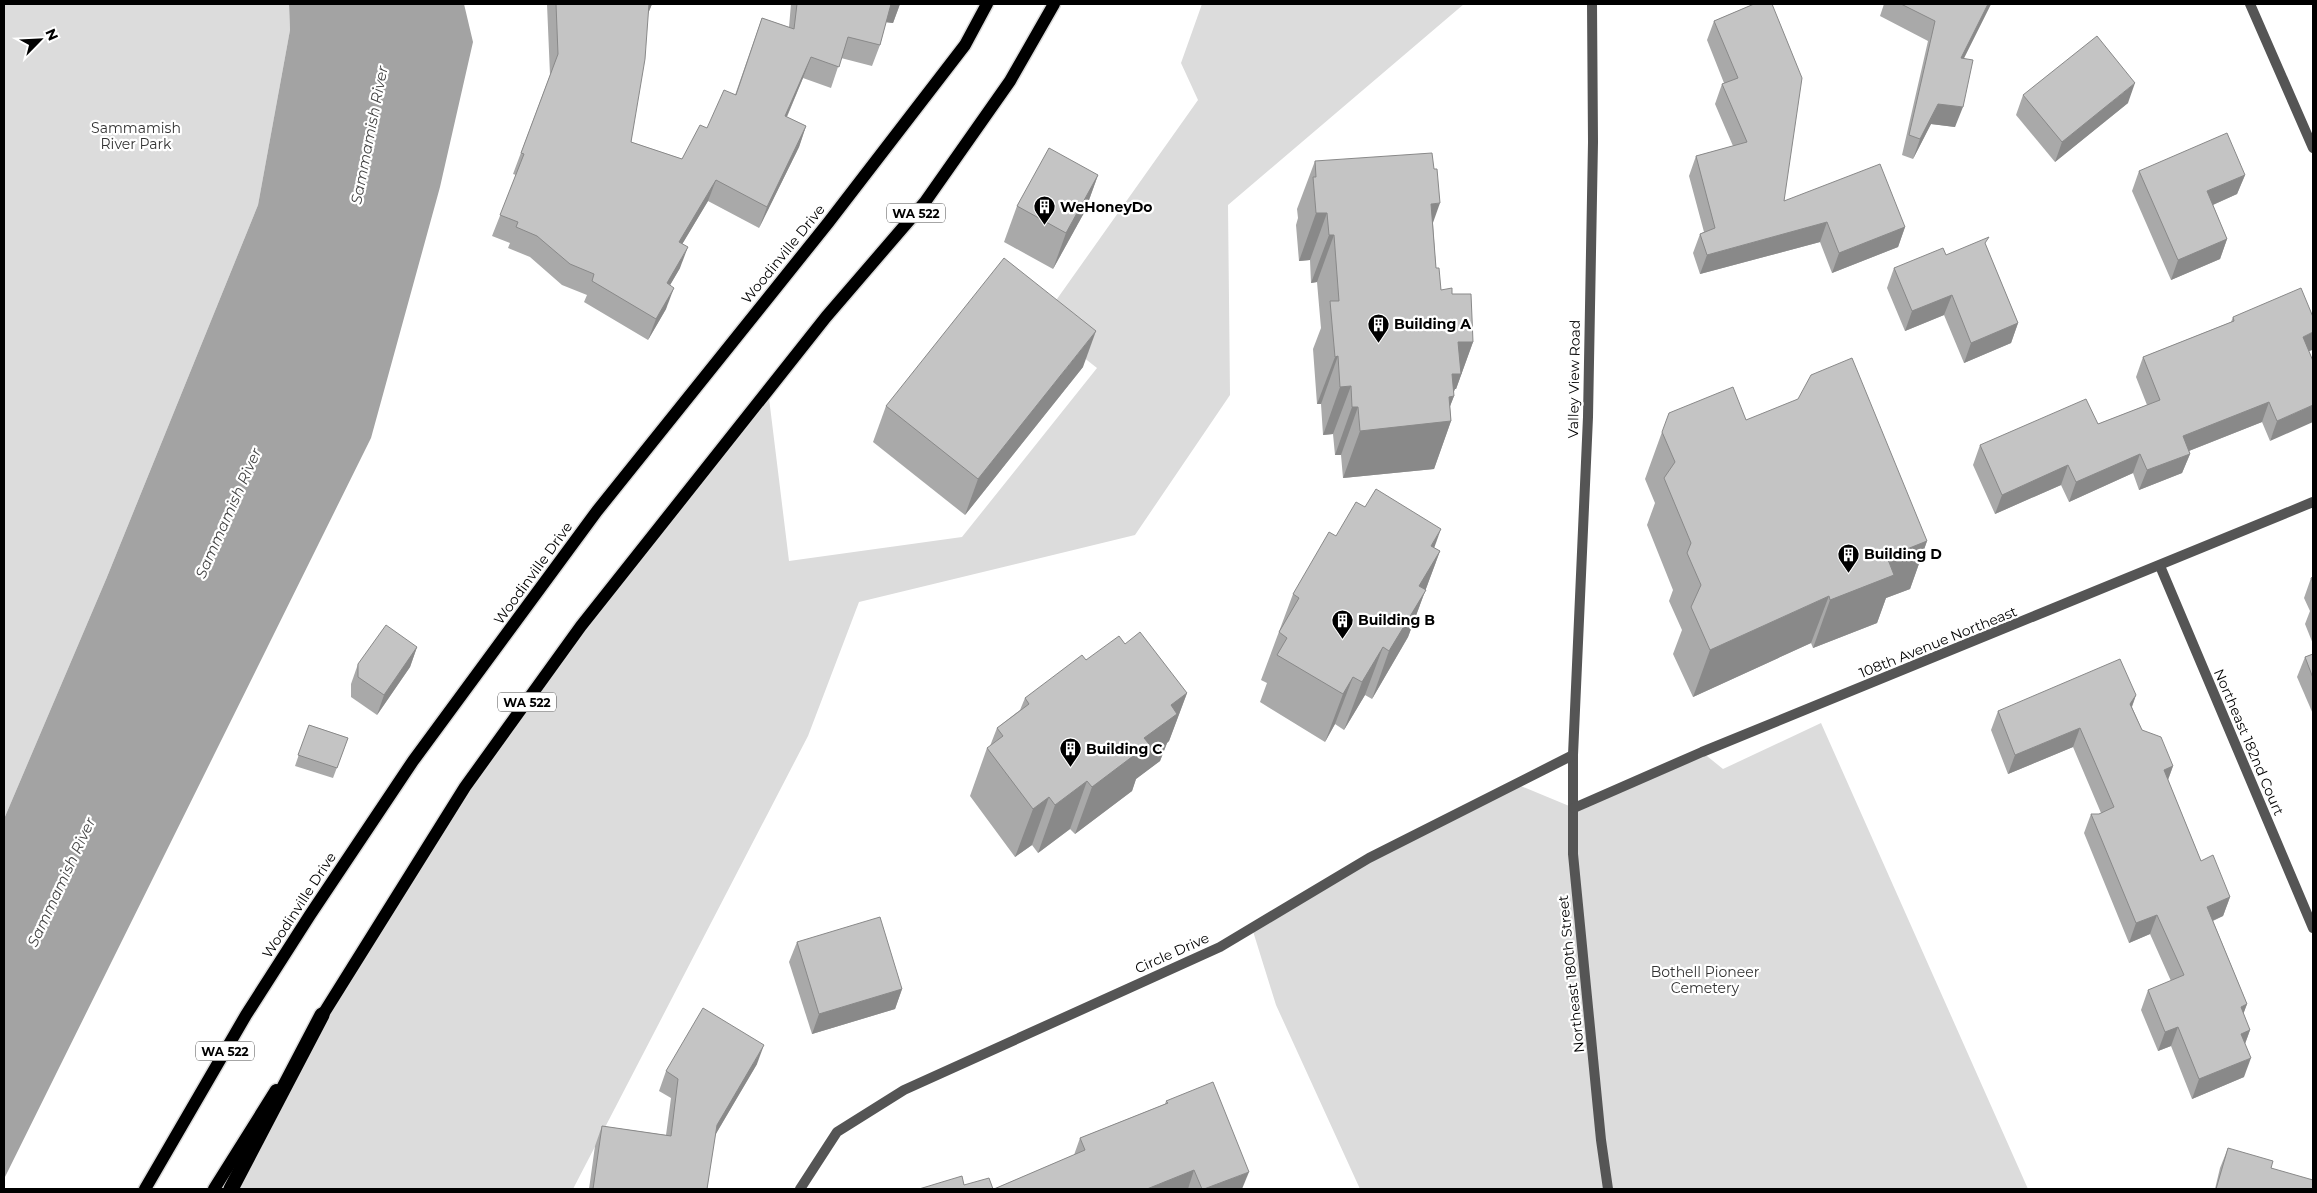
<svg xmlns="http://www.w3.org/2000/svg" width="2317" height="1193" font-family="Montserrat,sans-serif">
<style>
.green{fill:#dcdcdc}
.water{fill:#a3a3a3}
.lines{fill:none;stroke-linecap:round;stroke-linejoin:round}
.primary-casing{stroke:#dbdbdb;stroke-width:15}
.highway-casing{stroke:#dbdbdb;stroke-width:18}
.street{stroke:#555;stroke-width:10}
.primary{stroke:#000;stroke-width:12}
.highway{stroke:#000;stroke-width:15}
.wall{fill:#a9a9a9}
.shaded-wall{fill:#898989}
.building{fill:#c4c4c4;stroke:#898989}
.labels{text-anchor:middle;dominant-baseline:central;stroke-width:4.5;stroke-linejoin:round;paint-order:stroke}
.shield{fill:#fff;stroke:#4c4c4c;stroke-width:1}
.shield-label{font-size:12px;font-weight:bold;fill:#000}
.park-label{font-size:14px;fill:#333;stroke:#fff}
.poi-label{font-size:14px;font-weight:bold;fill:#000;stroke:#fff;text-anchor:start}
.street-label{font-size:14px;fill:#000;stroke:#fff}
.water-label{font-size:15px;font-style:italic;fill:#444;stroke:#fff}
</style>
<rect width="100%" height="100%" fill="#fff"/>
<g class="green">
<path d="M 4,4 L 289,4 L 290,30 L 258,205 L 107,577 L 4,819 Z"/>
<path d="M 1202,4 L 1464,4 L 1228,205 L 1230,395 L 1135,535 L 859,602 L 808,736 L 573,1189 L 231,1189 L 322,1015 L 465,787 L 768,390 L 789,561 L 962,537 L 1097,368 L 1040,323 L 1198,100 L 1181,63 Z"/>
<path d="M 1821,723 L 2028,1189 L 1360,1189 L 1276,1005 L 1252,928 L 1369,858 L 1516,784 L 1574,808 L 1702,752 L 1723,769 Z"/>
</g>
<path class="water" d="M 289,4 L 464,4 L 473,42 L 440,187 L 371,438 L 4,1179 L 4,819 L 107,577 L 258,205 L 290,30 Z"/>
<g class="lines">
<defs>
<g id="primary">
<path d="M 317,1024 L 465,787 L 581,626 L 826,317 L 925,202 L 1010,81 L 1054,4"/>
<path d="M 145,1189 L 246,1015 L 310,915 L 413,761 L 597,511 L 828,223 L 965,45 L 987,4"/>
<path d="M 214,1189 L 276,1090"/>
</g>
<path id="highway" d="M 231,1189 L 322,1015"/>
</defs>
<use href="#primary" class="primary-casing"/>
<use href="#highway" class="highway-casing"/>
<g class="street">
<path d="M 1592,4 L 1593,142 L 1588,417 L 1573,755 L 1573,854 L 1601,1140 L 1608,1189"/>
<path d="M 2250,4 L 2313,148"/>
<path d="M 2160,566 L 2313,928"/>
<path d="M 1574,808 L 1702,752 L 2313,502"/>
<path d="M 800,1189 L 837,1132 L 904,1090 L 1220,947 L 1369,858 L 1573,755"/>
</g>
<use href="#primary" class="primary"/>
<use href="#highway" class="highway"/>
</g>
<g class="wall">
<path d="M 547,4 L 652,4 L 648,14 L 631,142 L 682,159 L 735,95 L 762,18 L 789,27 L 791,4 L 900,4 L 893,23 L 886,22 L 880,45 L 872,66 L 841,58 L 831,88 L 803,78 L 787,117 L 806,126 L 799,147 L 759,228 L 708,201 L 682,244 L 680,268 L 670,285 L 666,309 L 648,340 L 584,302 L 587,295 L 562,285 L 530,257 L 508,248 L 510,243 L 492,236 L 516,175 L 513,174 L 550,75 Z"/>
<path d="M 1754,4 L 1784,201 L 1905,227 L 1898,247 L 1832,273 L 1820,242 L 1700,274 L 1693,253 L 1700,234 L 1704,232 L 1689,176 L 1696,156 L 1733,146 L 1715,104 L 1722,84 L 1724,83 L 1707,40 L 1714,21 Z"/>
<path d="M 1884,4 L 1991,4 L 1964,58 L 1955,127 L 1931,124 L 1913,159 L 1902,155 L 1928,41 L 1880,16 Z"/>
<path d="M 2023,95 L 2128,103 L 2055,162 L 2016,115 Z"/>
<path d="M 1315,161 L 1433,224 L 1436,268 L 1441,290 L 1452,294 L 1473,342 L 1456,389 L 1455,389 L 1453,393 L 1454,396 L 1450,406 L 1451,421 L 1434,469 L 1343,478 L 1341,455 L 1335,455 L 1333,434 L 1323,435 L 1321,404 L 1317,404 L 1313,349 L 1321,328 L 1317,282 L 1311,283 L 1310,260 L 1299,261 L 1296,225 L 1298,218 L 1297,209 Z"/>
<path d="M 2139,171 L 2245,175 L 2237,194 L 2213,205 L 2227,239 L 2220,259 L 2171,280 L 2132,191 Z"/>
<path d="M 1098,175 L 1085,211 L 1053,269 L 1004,242 L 1017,206 Z"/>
<path d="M 1986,246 L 2018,323 L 2011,343 L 1964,363 L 1944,315 L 1905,331 L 1887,288 L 1894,268 Z"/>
<path d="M 2233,317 L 2312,350 L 2309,351 L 2270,441 L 2262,422 L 2189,451 L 2190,454 L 2182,473 L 2139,490 L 2133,473 L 2069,502 L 2061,485 L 1995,514 L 1973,465 L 1980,445 L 2098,424 L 2147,405 L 2136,377 L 2143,357 L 2231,322 Z"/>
<path d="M 1083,367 L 965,515 L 873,442 L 886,406 Z"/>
<path d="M 1746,420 L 1927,541 L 1910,589 L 1886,598 L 1877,623 L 1813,648 L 1811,643 L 1693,697 L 1673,654 L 1682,630 L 1669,601 L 1673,590 L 1647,525 L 1655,503 L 1645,479 L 1662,432 Z"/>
<path d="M 1336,536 L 1434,548 L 1440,551 L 1408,637 L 1372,699 L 1365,695 L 1344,730 L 1335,724 L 1325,742 L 1260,702 L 1267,683 L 1261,680 L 1293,594 Z"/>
<path d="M 2313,577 L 2313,644 L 2305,624 L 2310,611 L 2304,598 L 2311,578 Z"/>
<path d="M 417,647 L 410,667 L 377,715 L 351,697 L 351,684 L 358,664 Z"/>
<path d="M 2313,654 L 2313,714 L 2297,677 L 2305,657 Z"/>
<path d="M 1086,660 L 1187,693 L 1169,741 L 1167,743 L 1160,761 L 1136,779 L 1132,791 L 1075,834 L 1070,829 L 1038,853 L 1032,845 L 1015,857 L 970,796 L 987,748 L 990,746 L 997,728 L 1020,710 L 1025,698 Z"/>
<path d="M 2136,695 L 2132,707 L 2142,730 L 2173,766 L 2168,780 L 2201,861 L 2230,897 L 2223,916 L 2213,921 L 2247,1004 L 2243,1014 L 2250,1030 L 2245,1044 L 2244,1077 L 2192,1099 L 2171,1046 L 2158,1051 L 2141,1010 L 2148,990 L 2171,981 L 2150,934 L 2129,943 L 2084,833 L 2091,814 L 2099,814 L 2101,813 L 2073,747 L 2008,774 L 1991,730 L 1998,711 Z"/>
<path d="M 309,725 L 348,738 L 333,778 L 295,766 Z"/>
<path d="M 797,942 L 902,989 L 895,1009 L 812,1034 L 789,962 Z"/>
<path d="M 757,1064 L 715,1135 L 707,1189 L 589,1189 L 595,1146 L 602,1126 L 666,1135 L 671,1098 L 659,1091 L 666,1071 Z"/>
<path d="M 1166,1101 L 1242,1189 L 994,1189 L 1074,1155 L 1080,1138 L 1165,1104 Z"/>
<path d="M 2228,1148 L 2271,1168 L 2313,1189 L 2215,1189 L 2220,1168 Z"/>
</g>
<g class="shaded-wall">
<path d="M 647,4 L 652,4 L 646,18 Z"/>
<path d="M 890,4 L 900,4 L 893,23 L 884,22 Z"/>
<path d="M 1988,4 L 1991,4 L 1954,78 L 1961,58 Z"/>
<path d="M 811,57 L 803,78 L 778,137 L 785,116 Z"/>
<path d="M 2135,83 L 2128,103 L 2055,162 L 2062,142 Z"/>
<path d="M 1938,104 L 1963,107 L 1955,127 L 1931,124 L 1913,159 L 1920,139 Z"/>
<path d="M 806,126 L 799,147 L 759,228 L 767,207 Z"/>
<path d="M 1098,175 L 1085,211 L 1053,269 L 1066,233 Z"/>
<path d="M 2245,175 L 2237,194 L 2199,211 L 2207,191 Z"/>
<path d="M 716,180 L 708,201 L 671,263 L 679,242 Z"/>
<path d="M 1440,203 L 1423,251 L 1431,204 Z"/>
<path d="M 1316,213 L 1327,213 L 1310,260 L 1299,261 Z"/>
<path d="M 1827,222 L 1820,242 L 1700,274 L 1707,255 Z"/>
<path d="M 1905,227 L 1898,247 L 1832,273 L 1839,253 Z"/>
<path d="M 1329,235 L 1334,235 L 1317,282 L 1311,283 Z"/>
<path d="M 2227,239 L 2220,259 L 2171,280 L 2178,260 Z"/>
<path d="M 688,247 L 680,268 L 659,304 L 667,283 Z"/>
<path d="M 674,288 L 666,309 L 648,340 L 656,319 Z"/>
<path d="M 1952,295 L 1944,315 L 1905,331 L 1912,311 Z"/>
<path d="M 2018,323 L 2011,343 L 1964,363 L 1971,343 Z"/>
<path d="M 1096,331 L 1083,367 L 965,515 L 978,479 Z"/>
<path d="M 2313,332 L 2313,346 L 2312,350 L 2296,356 L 2303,337 Z"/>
<path d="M 1458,342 L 1473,342 L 1456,389 L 1455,389 L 1452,396 L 1454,396 L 1444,422 L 1451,421 L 1434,469 L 1343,478 L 1360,431 Z"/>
<path d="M 1338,356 L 1321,404 L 1317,404 L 1335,357 Z"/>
<path d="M 1351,386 L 1333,434 L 1323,435 L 1340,387 Z"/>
<path d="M 2269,402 L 2262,422 L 2176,456 L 2183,436 Z"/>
<path d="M 2313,405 L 2313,422 L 2270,441 L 2277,421 Z"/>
<path d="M 1352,407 L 1358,407 L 1341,455 L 1335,455 Z"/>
<path d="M 2140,454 L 2133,473 L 2069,502 L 2076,482 Z"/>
<path d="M 2190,454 L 2182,473 L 2139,490 L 2147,470 Z"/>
<path d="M 2068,465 L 2061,485 L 1995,514 L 2002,495 Z"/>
<path d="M 1441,529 L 1424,576 L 1431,546 Z"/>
<path d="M 1927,541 L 1910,589 L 1886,598 L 1877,623 L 1813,648 L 1830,600 L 1887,557 Z"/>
<path d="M 1440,551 L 1408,637 L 1372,699 L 1389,651 L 1419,586 Z"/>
<path d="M 1829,596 L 1811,643 L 1693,697 L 1710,650 Z"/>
<path d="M 417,647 L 410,667 L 377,715 L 384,695 Z"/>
<path d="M 1383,647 L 1365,695 L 1344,730 L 1362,682 Z"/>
<path d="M 1353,677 L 1335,724 L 1325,742 L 1343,694 Z"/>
<path d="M 1187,693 L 1169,741 L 1167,743 L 1160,761 L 1136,779 L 1132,791 L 1075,834 L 1092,787 L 1144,738 L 1171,705 Z"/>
<path d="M 2136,695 L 2129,714 L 2130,704 Z"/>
<path d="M 2080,728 L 2073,747 L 2008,774 L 2015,755 Z"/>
<path d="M 2173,766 L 2166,785 L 2164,770 Z"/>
<path d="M 1087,781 L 1070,829 L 1038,853 L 1055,805 Z"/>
<path d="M 1049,797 L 1032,845 L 1015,857 L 1033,809 Z"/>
<path d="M 2230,897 L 2223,916 L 2200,926 L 2207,907 Z"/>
<path d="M 2157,915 L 2150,934 L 2129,943 L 2136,923 Z"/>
<path d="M 902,989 L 895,1009 L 812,1034 L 819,1014 Z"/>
<path d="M 2247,1004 L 2240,1023 L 2241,1007 Z"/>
<path d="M 2178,1027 L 2171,1046 L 2158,1051 L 2165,1032 Z"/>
<path d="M 2250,1030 L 2243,1049 L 2241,1034 Z"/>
<path d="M 764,1045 L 757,1064 L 710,1144 L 717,1125 Z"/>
<path d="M 2251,1058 L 2244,1077 L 2192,1099 L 2199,1079 Z"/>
<path d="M 1194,1170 L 1188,1189 L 1147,1189 Z"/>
<path d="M 1249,1172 L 1242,1189 L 1204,1189 Z"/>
</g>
<g class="building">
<path d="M 556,4 L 649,4 L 645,59 L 631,142 L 682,159 L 700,125 L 707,128 L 724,90 L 736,95 L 762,18 L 794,29 L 797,4 L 891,4 L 880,45 L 848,37 L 839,67 L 811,57 L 785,116 L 806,126 L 767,207 L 716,180 L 679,242 L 688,247 L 667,283 L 674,288 L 656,319 L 592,281 L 594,274 L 570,264 L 537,236 L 516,227 L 518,222 L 500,215 L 524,154 L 521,153 L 558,54 Z"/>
<path d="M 1754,4 L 1772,4 L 1802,78 L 1784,201 L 1880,164 L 1905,227 L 1839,253 L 1827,222 L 1707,255 L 1700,234 L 1715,228 L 1696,156 L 1747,142 L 1722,84 L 1738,78 L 1714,21 Z"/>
<path d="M 1901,4 L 1988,4 L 1961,58 L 1973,60 L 1963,107 L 1938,104 L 1920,139 L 1909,135 L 1935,21 Z"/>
<path d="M 2097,36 L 2135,83 L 2062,142 L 2023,95 Z"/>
<path d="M 2227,133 L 2245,175 L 2207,191 L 2227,239 L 2178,260 L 2139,171 Z"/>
<path d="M 1049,148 L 1098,175 L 1066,233 L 1017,206 Z"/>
<path d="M 1432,153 L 1434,169 L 1437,169 L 1440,203 L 1431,204 L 1436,268 L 1439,268 L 1441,290 L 1452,288 L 1452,294 L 1471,294 L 1473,342 L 1458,342 L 1461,374 L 1452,374 L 1454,396 L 1449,397 L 1451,421 L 1360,431 L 1358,407 L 1352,407 L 1351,386 L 1340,387 L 1338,356 L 1335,357 L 1330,301 L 1339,301 L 1334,235 L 1329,235 L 1327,213 L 1316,213 L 1313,177 L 1316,177 L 1315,161 Z"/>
<path d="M 1989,237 L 1985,243 L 2018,323 L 1971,343 L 1952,295 L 1912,311 L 1894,268 L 1943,248 L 1946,255 Z"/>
<path d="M 1004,258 L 1096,331 L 978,479 L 886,406 Z"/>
<path d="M 2301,288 L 2313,317 L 2313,332 L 2303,337 L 2313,361 L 2313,405 L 2277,421 L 2269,402 L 2183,436 L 2190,454 L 2147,470 L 2140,454 L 2076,482 L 2068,465 L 2002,495 L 1980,445 L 2086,399 L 2098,424 L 2160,400 L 2143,357 L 2234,321 L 2233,317 Z"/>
<path d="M 1852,358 L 1927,541 L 1887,557 L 1894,575 L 1830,600 L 1829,596 L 1710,650 L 1691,607 L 1701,585 L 1687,553 L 1691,543 L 1664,478 L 1675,462 L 1662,432 L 1669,413 L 1733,387 L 1746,420 L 1798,399 L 1811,375 Z"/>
<path d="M 1376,489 L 1441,529 L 1431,546 L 1440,551 L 1419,586 L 1426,590 L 1389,651 L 1383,647 L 1362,682 L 1353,677 L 1343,694 L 1277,655 L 1287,638 L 1279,632 L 1299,598 L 1293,594 L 1329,532 L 1336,536 L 1356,502 L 1365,507 Z"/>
<path d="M 2313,577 L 2313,583 L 2311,578 Z"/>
<path d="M 386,625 L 417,647 L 384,695 L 358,677 L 358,664 Z"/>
<path d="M 1140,632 L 1187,693 L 1171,705 L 1177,714 L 1144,738 L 1149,744 L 1092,787 L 1087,781 L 1055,805 L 1049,797 L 1033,809 L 987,748 L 1003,736 L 997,728 L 1029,704 L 1025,698 L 1082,655 L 1086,660 L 1119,636 L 1125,644 Z"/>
<path d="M 2313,654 L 2313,678 L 2305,657 Z"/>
<path d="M 2120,659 L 2136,695 L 2130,704 L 2142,730 L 2161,737 L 2173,766 L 2164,770 L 2201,861 L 2213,855 L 2230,897 L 2207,907 L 2247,1004 L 2241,1007 L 2250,1030 L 2241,1034 L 2251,1058 L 2199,1079 L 2178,1027 L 2165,1032 L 2148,990 L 2184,975 L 2157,915 L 2136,923 L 2091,814 L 2099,814 L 2114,807 L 2080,728 L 2015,755 L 1998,711 Z"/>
<path d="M 309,725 L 348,738 L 337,768 L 298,755 Z"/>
<path d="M 880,917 L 902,989 L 819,1014 L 797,942 Z"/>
<path d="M 703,1008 L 764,1045 L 717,1125 L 707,1189 L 593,1189 L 602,1126 L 671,1136 L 678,1079 L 666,1071 Z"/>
<path d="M 1213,1082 L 1249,1172 L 1204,1189 L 1202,1189 L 1194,1170 L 1147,1189 L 994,1189 L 1085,1150 L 1080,1138 L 1168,1103 L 1166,1101 Z"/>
<path d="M 2228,1148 L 2273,1161 L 2271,1168 L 2313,1180 L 2313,1189 L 2216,1189 Z"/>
<path d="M 962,1176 L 964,1185 L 989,1178 L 993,1189 L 919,1189 Z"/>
</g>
<defs>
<symbol id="building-pin" viewBox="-11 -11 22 30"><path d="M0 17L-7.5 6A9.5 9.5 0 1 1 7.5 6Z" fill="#000" stroke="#fff"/><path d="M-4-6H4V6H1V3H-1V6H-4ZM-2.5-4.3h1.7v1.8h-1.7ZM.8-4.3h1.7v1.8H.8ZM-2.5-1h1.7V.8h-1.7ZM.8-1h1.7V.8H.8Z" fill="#fff"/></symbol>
</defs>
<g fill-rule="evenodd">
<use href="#building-pin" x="1032" y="194" width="25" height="34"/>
<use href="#building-pin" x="1366" y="312" width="25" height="34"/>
<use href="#building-pin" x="1836" y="542" width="25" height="34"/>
<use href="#building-pin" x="1330" y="608" width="25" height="34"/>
<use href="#building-pin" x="1058" y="736" width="25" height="34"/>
</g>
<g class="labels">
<g class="shield">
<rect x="887" y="203.5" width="58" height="19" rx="4"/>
<rect x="498" y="692.5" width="58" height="19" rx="4"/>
<rect x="196" y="1041.5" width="58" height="19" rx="4"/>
</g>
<g class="shield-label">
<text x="916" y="213">WA 522</text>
<text x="527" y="702">WA 522</text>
<text x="225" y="1051">WA 522</text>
</g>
<g class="park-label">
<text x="136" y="128">Sammamish<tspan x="136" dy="16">River Park</tspan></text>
<text x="1705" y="972">Bothell Pioneer<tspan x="1705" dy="16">Cemetery</tspan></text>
</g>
<g class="poi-label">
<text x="1060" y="207">WeHoneyDo</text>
<text x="1394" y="324">Building A</text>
<text x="1864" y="554">Building D</text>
<text x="1358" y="620">Building B</text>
<text x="1086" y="749">Building C</text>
</g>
<g class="street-label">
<text transform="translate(783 254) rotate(-51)">Woodinville Drive</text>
<text transform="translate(1574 379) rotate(-89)">Valley View Road</text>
<text transform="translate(533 573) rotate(-54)">Woodinville Drive</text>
<text transform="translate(1938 642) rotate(-22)">108th Avenue Northeast</text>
<text transform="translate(2249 742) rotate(67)">Northeast 182nd Court</text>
<text transform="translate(299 905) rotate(-57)">Woodinville Drive</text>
<text transform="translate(1172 953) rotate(-24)">Circle Drive</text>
<text transform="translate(1571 974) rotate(-96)">Northeast 180th Street</text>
</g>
<g class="water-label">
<text transform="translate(369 135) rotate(-79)">Sammamish River</text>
<text transform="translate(228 513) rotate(-66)">Sammamish River</text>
<text transform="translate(61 882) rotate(-65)">Sammamish River</text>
</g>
</g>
<rect width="2317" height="1193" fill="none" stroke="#000000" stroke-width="10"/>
<g transform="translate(40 40) rotate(66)" stroke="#ffffff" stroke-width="4" paint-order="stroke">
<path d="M0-4L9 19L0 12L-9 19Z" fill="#000000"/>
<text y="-8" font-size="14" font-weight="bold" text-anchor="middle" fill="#000000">N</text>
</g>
</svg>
